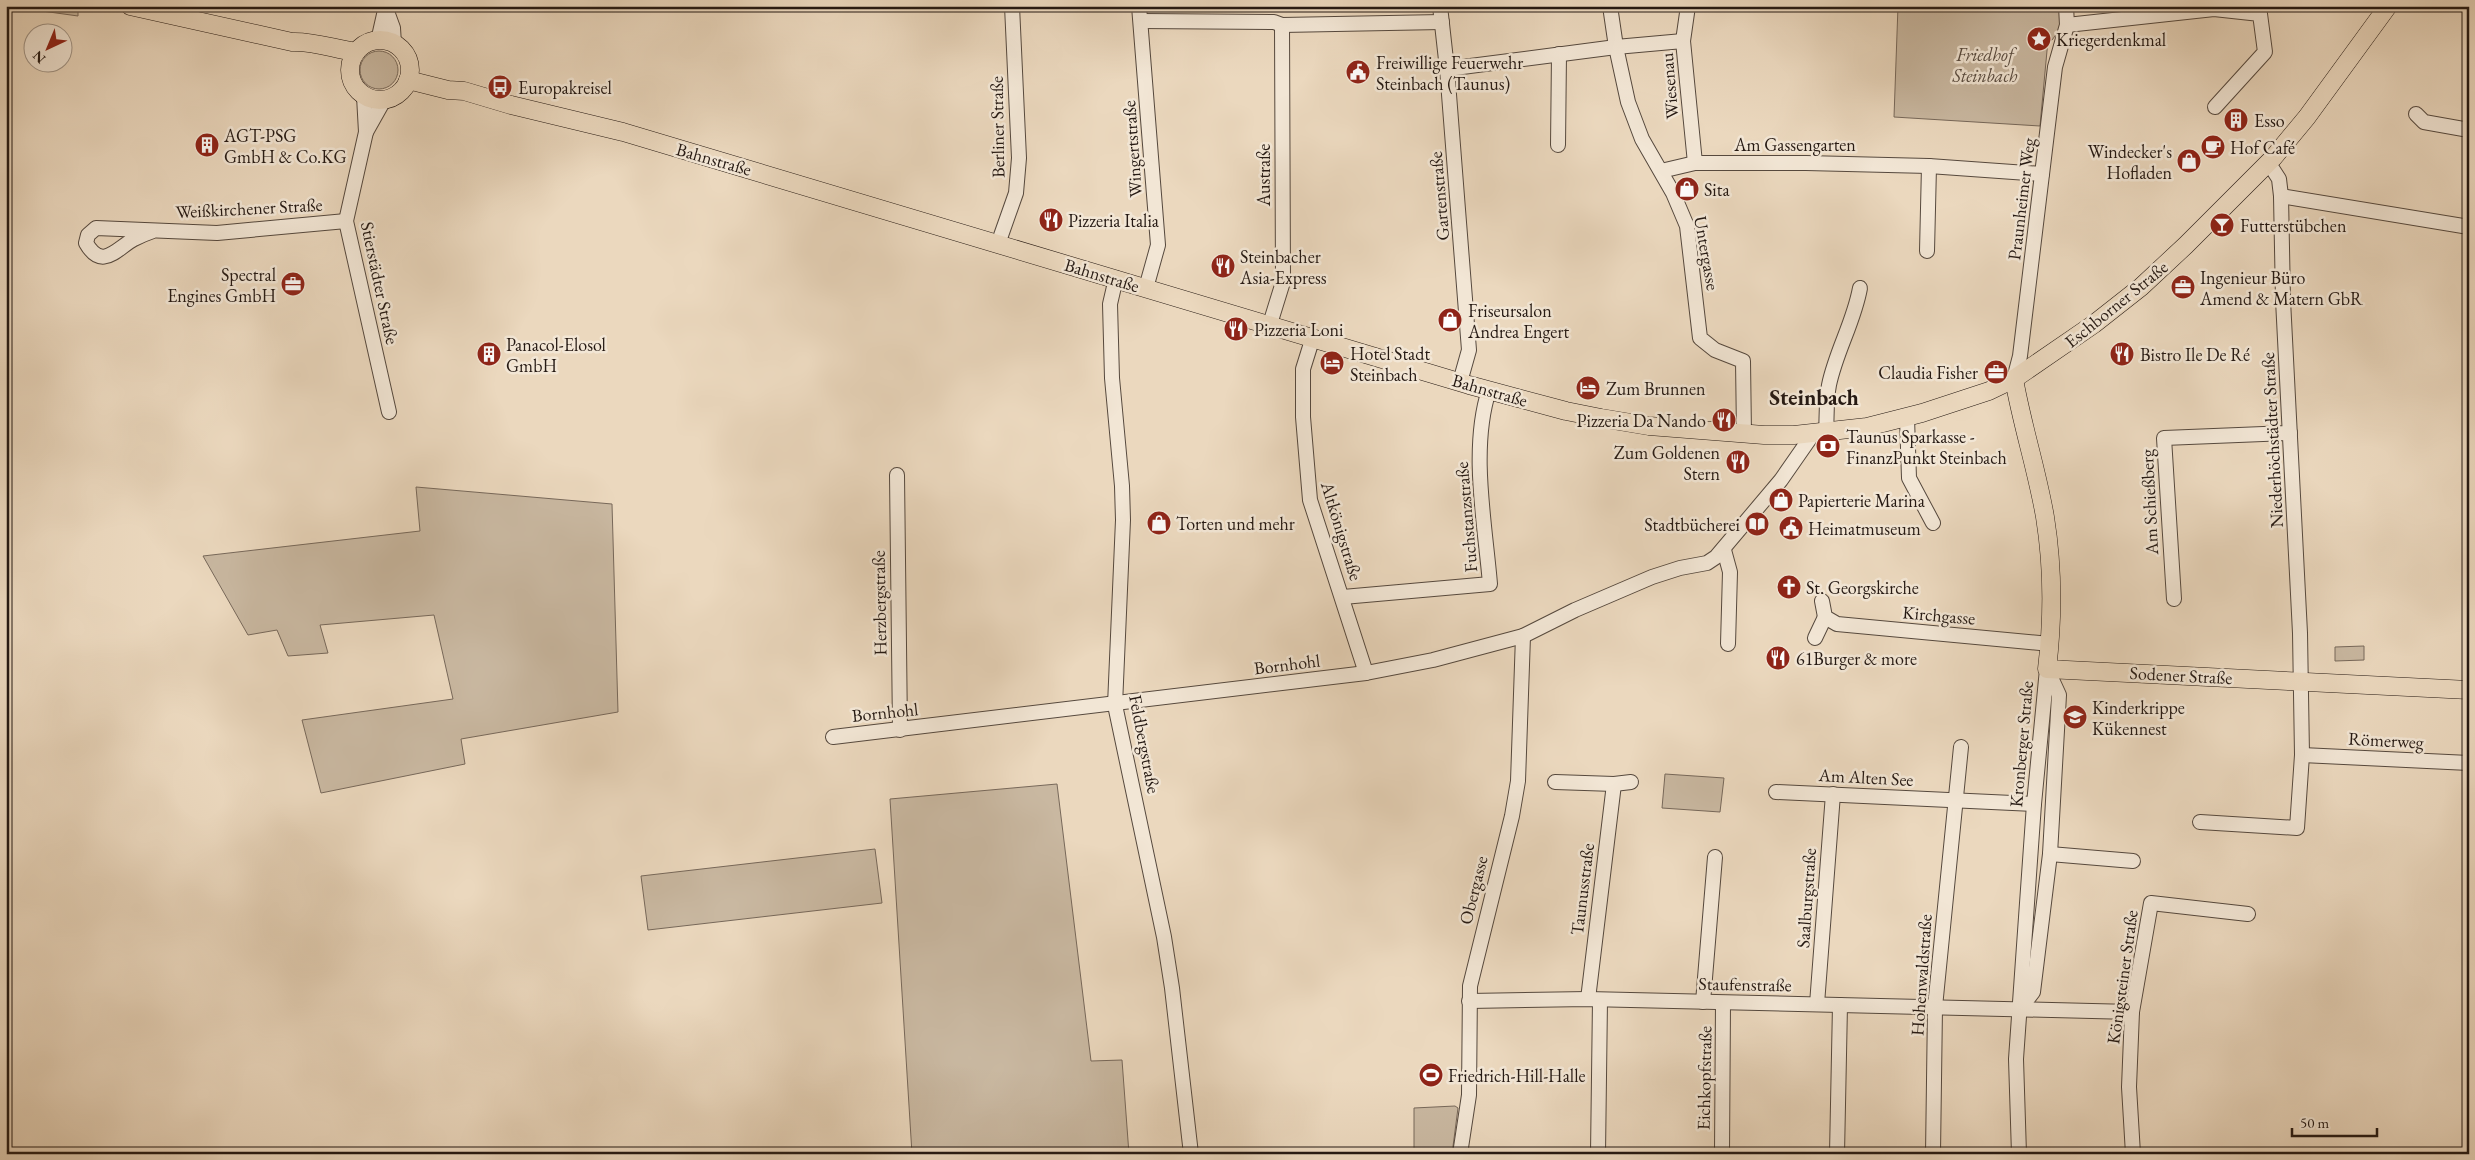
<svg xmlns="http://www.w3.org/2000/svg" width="2475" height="1160" font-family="'EB Garamond',serif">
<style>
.green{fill:#c9b8a1;stroke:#77685a}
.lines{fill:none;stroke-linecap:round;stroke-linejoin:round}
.minor-casing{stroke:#56493e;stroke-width:16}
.major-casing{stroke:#251913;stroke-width:19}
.minor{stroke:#f2e6d5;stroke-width:14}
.major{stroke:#ebd8be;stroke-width:18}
.labels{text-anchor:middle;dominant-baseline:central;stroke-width:5;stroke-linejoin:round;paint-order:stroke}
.poi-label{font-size:18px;fill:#251913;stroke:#f2e6d5;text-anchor:start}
.park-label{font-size:18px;font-style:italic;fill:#56493e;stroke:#f2e6d5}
.street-label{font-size:18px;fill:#251913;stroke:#f2e6d5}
.district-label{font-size:22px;font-weight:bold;fill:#251913;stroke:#f2e6d5}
</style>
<rect width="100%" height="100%" fill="#ebd8be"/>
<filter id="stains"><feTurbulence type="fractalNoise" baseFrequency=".004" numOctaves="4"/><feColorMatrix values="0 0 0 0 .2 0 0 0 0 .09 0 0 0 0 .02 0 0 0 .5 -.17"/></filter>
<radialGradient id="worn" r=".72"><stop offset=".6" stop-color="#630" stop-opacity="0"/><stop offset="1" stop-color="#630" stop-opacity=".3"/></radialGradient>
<g class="green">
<path d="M 6,6 L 78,6 L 78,16 Z"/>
<path d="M 1898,6 L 2063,6 L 2064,24 L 2052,40 L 2048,40 L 2040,126 L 1894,117 Z"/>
<circle cx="379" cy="70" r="19"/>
<path d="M 416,487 L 612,504 L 618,712 L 461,739 L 465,764 L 321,793 L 302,720 L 453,699 L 434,615 L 320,625 L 328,653 L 288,656 L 277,630 L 248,635 L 203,556 L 420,531 Z"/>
<path d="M 2364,646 L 2364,660 L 2335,661 L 2335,647 Z"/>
<path d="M 1665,774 L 1724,778 L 1720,812 L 1662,808 Z"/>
<path d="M 1057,784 L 1091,1061 L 1122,1060 L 1129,1154 L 912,1154 L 890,799 Z"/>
<path d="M 875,849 L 882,903 L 648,930 L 641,876 Z"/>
<path d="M 1455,1106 L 1458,1108 L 1452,1154 L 1414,1154 L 1414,1108 Z"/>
</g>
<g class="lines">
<defs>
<g id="minor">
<path d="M 385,6 L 393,28 L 394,44"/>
<path d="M 1139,6 L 1158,245 L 1146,288"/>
<path d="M 1440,6 L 1447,69 L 1469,350 L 1460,382"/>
<path d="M 1610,6 L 1616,47 L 1628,102 L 1642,139 L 1673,193 L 1687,226 L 1700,338 L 1715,350 L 1743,361 L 1744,434"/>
<path d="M 1688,6 L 1683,41 L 1695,163"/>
<path d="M 1141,21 L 1274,22 L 1282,25 L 1442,22"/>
<path d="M 2067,25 L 2214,9 L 2260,14 L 2265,52 L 2215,107"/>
<path d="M 378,41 L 385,10"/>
<path d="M 1447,69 L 1616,47 L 1683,41"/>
<path d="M 364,96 L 366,132 L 346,221 L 389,412"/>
<path d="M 2416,114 L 2424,122 L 2469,130"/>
<path d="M 366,132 L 384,100"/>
<path d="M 1558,145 L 1559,54"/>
<path d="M 1661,171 L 1695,163 L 1806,163 L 1929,166 L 2042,174"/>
<path d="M 2281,196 L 2469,227"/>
<path d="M 153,231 C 147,233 140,236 134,239 C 116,249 102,271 86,243 L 88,235 L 96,228 L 217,233 L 346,221"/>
<path d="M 998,244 L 1016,193 L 1019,158 L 1012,6"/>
<path d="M 1927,251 L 1929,166"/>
<path d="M 1116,278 L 1110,304 L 1112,378 L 1122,486 L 1123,520 L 1115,705 L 1164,937 L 1172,988 L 1191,1154"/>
<path d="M 1270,324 L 1283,282 L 1282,25"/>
<path d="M 1313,337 L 1303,369 L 1303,417 L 1310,500 L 1366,673"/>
<path d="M 2014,379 L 2020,356 L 2055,67 L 2067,25 L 2066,6"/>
<path d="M 1907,418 L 1909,478 L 1933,523"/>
<path d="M 1826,432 C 1827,417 1826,400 1829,385 C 1836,351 1854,322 1860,288"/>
<path d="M 897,475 L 900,730"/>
<path d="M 1724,550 L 1730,572 L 1728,644"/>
<path d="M 1343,597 L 1490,584 C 1485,523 1470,449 1489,390"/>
<path d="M 2174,599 L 2164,438 L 2290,433"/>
<path d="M 1822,601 L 1825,617 L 1837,624 L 2050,644"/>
<path d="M 1815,638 L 1825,617"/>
<path d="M 833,737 L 1366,673 L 1433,660 L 1523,636 L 1575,610 L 1652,577 L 1680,568 L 1707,563 L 1716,557 L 1781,480 L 1813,434"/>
<path d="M 2302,755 L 2469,763"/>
<path d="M 1555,782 L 1614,784 L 1631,782"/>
<path d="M 1776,792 L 2034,804"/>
<path d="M 2200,822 L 2297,828 L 2302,755 L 2300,633 L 2283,300 L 2281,196 L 2279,179 L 2268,162"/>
<path d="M 2050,854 L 2133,861"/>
<path d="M 1588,999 L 1614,784"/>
<path d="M 1469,1001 L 1588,999 L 2132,1012"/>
<path d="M 1703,1002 L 1715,857"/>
<path d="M 1817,1004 L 1833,794"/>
<path d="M 2020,1009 L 2033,992 L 2050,854 L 2059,695 L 2048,671"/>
<path d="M 1460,1154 L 1469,1095 L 1470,986 L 1512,816 L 1518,781 L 1523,636"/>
<path d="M 1598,1154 L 1600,1000"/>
<path d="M 1722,1154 L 1723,1003"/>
<path d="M 1837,1154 L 1840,1005"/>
<path d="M 1933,1154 L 1935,1007 L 1961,747"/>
<path d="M 2019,1154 L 2016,1059 L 2034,804 L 2047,669"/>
<path d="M 2133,1154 L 2129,1087 L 2132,1012 L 2151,903 L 2248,914"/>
</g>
<g id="major">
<path d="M 130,6 L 292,42 C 314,41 334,49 356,52"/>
<circle cx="380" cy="70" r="30"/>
<path d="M 408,80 L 448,90 L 464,91 L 511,105 L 623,132 L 1469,385 L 1566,411 L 1601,418 L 1649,426 L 1764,435 L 1794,435 L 1867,427 L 1922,413 L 1989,391 L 2014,379 L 2094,324 L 2141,287 L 2186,245 L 2273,158 L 2307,117 L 2388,6"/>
<path d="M 2014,379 C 2022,425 2037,470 2045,517 C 2053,567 2053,619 2047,669 L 2469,690"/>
</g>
</defs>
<use href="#minor" class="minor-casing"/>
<use href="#major" class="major-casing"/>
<use href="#minor" class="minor"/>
<use href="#major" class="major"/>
</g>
<defs>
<symbol id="sight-disc" viewBox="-11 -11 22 22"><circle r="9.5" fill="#8f2418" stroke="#f2e6d5"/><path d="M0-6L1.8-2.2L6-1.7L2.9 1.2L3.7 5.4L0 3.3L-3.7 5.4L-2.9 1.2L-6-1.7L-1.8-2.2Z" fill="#fff"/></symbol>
<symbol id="civic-disc" viewBox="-11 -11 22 22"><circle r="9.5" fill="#8f2418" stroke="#f2e6d5"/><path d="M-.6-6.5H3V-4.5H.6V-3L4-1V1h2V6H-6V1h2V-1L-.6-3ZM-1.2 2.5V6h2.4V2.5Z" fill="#fff"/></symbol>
<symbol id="bus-disc" viewBox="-11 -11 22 22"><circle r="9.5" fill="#8f2418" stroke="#f2e6d5"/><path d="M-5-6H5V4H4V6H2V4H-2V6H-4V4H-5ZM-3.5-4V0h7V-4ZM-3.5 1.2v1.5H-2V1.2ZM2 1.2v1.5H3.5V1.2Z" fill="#fff"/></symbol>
<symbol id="building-disc" viewBox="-11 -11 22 22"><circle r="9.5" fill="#8f2418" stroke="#f2e6d5"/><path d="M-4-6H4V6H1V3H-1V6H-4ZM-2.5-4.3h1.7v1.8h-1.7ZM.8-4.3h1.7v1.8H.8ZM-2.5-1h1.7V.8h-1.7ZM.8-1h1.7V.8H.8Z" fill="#fff"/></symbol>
<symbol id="cafe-disc" viewBox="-11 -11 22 22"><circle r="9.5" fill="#8f2418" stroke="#f2e6d5"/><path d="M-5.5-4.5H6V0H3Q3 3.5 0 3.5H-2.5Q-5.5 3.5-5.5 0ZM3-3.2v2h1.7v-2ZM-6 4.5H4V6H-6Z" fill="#fff"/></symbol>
<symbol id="shop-disc" viewBox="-11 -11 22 22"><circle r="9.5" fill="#8f2418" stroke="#f2e6d5"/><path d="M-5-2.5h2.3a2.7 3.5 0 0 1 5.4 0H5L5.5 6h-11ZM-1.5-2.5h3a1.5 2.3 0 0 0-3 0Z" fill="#fff"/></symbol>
<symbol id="restaurant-disc" viewBox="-11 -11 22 22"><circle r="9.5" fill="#8f2418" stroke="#f2e6d5"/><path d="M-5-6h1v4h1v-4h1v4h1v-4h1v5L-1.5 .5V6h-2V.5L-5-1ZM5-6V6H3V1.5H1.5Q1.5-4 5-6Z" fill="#fff"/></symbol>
<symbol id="bar-disc" viewBox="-11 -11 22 22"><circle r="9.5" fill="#8f2418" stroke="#f2e6d5"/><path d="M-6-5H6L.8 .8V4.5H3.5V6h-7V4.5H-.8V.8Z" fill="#fff"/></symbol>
<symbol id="office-disc" viewBox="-11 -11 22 22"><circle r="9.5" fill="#8f2418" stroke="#f2e6d5"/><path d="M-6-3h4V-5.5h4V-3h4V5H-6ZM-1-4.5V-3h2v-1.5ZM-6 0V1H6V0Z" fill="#fff"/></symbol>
<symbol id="hotel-disc" viewBox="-11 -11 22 22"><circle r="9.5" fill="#8f2418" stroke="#f2e6d5"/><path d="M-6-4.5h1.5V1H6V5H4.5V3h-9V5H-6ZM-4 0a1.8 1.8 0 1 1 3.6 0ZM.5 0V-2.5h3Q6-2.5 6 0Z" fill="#fff"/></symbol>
<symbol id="bank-disc" viewBox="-11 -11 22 22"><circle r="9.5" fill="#8f2418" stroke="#f2e6d5"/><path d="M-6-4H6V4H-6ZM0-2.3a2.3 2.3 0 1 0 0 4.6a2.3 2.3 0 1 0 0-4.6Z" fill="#fff"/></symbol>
<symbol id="library-disc" viewBox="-11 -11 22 22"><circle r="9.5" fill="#8f2418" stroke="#f2e6d5"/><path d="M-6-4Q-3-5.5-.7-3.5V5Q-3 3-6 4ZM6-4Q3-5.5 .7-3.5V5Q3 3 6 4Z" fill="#fff"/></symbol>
<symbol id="church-disc" viewBox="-11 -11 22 22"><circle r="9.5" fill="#8f2418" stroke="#f2e6d5"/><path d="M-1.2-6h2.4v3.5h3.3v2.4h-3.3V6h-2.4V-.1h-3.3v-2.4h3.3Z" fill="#fff"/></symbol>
<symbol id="school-disc" viewBox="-11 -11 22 22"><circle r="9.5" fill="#8f2418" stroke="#f2e6d5"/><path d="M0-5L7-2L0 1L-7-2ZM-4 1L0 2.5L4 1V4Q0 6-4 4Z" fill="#fff"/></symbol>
<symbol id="stadium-disc" viewBox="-11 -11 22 22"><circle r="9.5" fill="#8f2418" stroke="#f2e6d5"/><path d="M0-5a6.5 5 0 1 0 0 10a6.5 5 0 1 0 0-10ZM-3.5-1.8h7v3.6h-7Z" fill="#fff"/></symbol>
</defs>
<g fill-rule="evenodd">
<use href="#sight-disc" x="2025" y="25" width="28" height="28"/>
<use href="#civic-disc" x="1344" y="58" width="28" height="28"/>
<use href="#bus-disc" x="486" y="73" width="28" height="28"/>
<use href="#building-disc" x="2222" y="106" width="28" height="28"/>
<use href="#building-disc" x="193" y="131" width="28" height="28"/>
<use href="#cafe-disc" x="2199" y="133" width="28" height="28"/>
<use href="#shop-disc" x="2175" y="147" width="28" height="28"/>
<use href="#shop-disc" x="1673" y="175" width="28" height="28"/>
<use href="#restaurant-disc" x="1037" y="206" width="28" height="28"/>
<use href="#bar-disc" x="2208" y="211" width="28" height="28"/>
<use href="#restaurant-disc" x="1209" y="252" width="28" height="28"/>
<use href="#office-disc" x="279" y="270" width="28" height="28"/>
<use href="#office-disc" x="2169" y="273" width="28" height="28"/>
<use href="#shop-disc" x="1436" y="306" width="28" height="28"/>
<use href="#restaurant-disc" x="1222" y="315" width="28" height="28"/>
<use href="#building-disc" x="475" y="340" width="28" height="28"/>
<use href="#restaurant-disc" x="2108" y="340" width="28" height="28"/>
<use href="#hotel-disc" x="1318" y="349" width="28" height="28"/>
<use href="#office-disc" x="1982" y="358" width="28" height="28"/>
<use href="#hotel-disc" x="1574" y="374" width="28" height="28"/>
<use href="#restaurant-disc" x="1710" y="406" width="28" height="28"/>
<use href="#bank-disc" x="1814" y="432" width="28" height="28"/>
<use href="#restaurant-disc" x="1724" y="448" width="28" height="28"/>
<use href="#shop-disc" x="1767" y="486" width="28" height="28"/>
<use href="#shop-disc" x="1145" y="509" width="28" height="28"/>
<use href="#library-disc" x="1743" y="510" width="28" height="28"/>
<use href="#civic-disc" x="1777" y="514" width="28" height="28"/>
<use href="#church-disc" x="1775" y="573" width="28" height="28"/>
<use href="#restaurant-disc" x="1764" y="644" width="28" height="28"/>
<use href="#school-disc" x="2061" y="703" width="28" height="28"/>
<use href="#stadium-disc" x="1417" y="1061" width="28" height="28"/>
</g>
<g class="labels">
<g class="poi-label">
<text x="2056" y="39">Kriegerdenkmal</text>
<text x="1376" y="62">Freiwillige Feuerwehr<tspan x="1376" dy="21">Steinbach (Taunus)</tspan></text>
<text x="518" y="87">Europakreisel</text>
<text x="2254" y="120">Esso</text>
<text x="224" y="135">AGT-PSG<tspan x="224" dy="21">GmbH &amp; Co.KG</tspan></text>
<text x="2230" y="147">Hof Café</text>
<text x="2172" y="151" text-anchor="end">Windecker's<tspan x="2172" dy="21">Hofladen</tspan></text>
<text x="1704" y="189">Sita</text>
<text x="1068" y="220">Pizzeria Italia</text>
<text x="2240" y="225">Futterstübchen</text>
<text x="1240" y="256">Steinbacher<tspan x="1240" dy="21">Asia-Express</tspan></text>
<text x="276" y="274" text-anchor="end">Spectral<tspan x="276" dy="21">Engines GmbH</tspan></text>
<text x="2200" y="277">Ingenieur Büro<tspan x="2200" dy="21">Amend &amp; Matern GbR</tspan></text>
<text x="1468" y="310">Friseursalon<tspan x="1468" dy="21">Andrea Engert</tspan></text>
<text x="1254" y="329">Pizzeria Loni</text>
<text x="506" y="344">Panacol-Elosol<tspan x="506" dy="21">GmbH</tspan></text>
<text x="1350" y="353">Hotel Stadt<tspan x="1350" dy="21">Steinbach</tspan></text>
<text x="2140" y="354">Bistro Ile De Ré</text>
<text x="1978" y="372" text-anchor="end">Claudia Fisher</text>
<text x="1606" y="388">Zum Brunnen</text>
<text x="1706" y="420" text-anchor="end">Pizzeria Da Nando</text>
<text x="1846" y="436">Taunus Sparkasse -<tspan x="1846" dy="21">FinanzPunkt Steinbach</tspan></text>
<text x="1720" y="452" text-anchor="end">Zum Goldenen<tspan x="1720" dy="21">Stern</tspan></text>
<text x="1798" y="500">Papierterie Marina</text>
<text x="1176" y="523">Torten und mehr</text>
<text x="1740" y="524" text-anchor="end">Stadtbücherei</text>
<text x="1808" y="528">Heimatmuseum</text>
<text x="1806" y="587">St. Georgskirche</text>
<text x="1796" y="658">61Burger &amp; more</text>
<text x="2092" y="707">Kinderkrippe<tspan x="2092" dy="21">Kükennest</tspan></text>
<text x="1448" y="1075">Friedrich-Hill-Halle</text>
</g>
<g class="park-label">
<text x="1985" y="54">Friedhof<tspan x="1985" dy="21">Steinbach</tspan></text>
</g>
<g class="street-label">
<text transform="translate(1669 86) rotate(-95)">Wiesenau</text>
<text transform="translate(997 127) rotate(-91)">Berliner Straße</text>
<text x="1795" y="144">Am Gassengarten</text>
<text transform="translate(1132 149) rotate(-94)">Wingertstraße</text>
<text transform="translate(714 159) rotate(16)">Bahnstraße</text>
<text transform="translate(1263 175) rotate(-90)">Austraße</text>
<text transform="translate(1439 196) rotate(-95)">Gartenstraße</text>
<text transform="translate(2021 199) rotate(-83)">Praunheimer Weg</text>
<text transform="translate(249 208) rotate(-3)">Weißkirchener Straße</text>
<text transform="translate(1707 253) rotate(80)">Untergasse</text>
<text transform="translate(1102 275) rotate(17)">Bahnstraße</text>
<text transform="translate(380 283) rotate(78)">Stierstädter Straße</text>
<text transform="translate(2116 304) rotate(-39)">Eschborner Straße</text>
<text transform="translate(1490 390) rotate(16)">Bahnstraße</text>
<text transform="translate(2272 440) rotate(-93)">Niederhöchstädter Straße</text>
<text transform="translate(2149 502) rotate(-93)">Am Schießberg</text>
<text transform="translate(1466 517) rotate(-95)">Fuchstanzstraße</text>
<text transform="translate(1342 531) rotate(73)">Altkönigstraße</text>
<text transform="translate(879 603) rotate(-91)">Herzbergstraße</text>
<text transform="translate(1939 615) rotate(5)">Kirchgasse</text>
<text transform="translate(1287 664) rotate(-7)">Bornhohl</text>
<text transform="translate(2181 675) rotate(3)">Sodener Straße</text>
<text transform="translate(885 712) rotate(-6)">Bornhohl</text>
<text transform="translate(2386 740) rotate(3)">Römerweg</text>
<text transform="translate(1145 744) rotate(79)">Feldbergstraße</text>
<text transform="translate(2021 744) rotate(-85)">Kronberger Straße</text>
<text transform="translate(1866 777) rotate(3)">Am Alten See</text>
<text transform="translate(1582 889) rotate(-83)">Taunusstraße</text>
<text transform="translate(1473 890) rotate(-76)">Obergasse</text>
<text transform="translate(1806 898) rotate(-86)">Saalburgstraße</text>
<text transform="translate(1921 975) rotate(-86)">Hohenwaldstraße</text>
<text transform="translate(2122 977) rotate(-82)">Königsteiner Straße</text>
<text transform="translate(1745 984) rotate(1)">Staufenstraße</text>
<text transform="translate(1704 1078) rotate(-89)">Eichkopfstraße</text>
</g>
<g class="district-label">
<text x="1814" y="397">Steinbach</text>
</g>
</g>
<rect width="2475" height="1160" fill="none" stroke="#ebd8be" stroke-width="25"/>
<rect x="8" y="8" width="2460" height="1145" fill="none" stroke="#251913" stroke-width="2.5"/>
<rect x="12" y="12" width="2450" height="1135" fill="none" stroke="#251913"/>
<g transform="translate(48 48) rotate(224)"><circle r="24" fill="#f2e6d5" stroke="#a09487"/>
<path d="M0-4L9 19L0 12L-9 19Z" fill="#8f2418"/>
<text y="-8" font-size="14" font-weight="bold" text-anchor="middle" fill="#251913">N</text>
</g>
<path d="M2292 1128v8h85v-8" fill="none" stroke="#251913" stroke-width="2.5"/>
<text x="2300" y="1128" font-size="15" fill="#251913" stroke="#f2e6d5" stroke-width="4" paint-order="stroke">50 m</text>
<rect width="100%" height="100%" filter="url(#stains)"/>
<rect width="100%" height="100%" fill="url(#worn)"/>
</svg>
